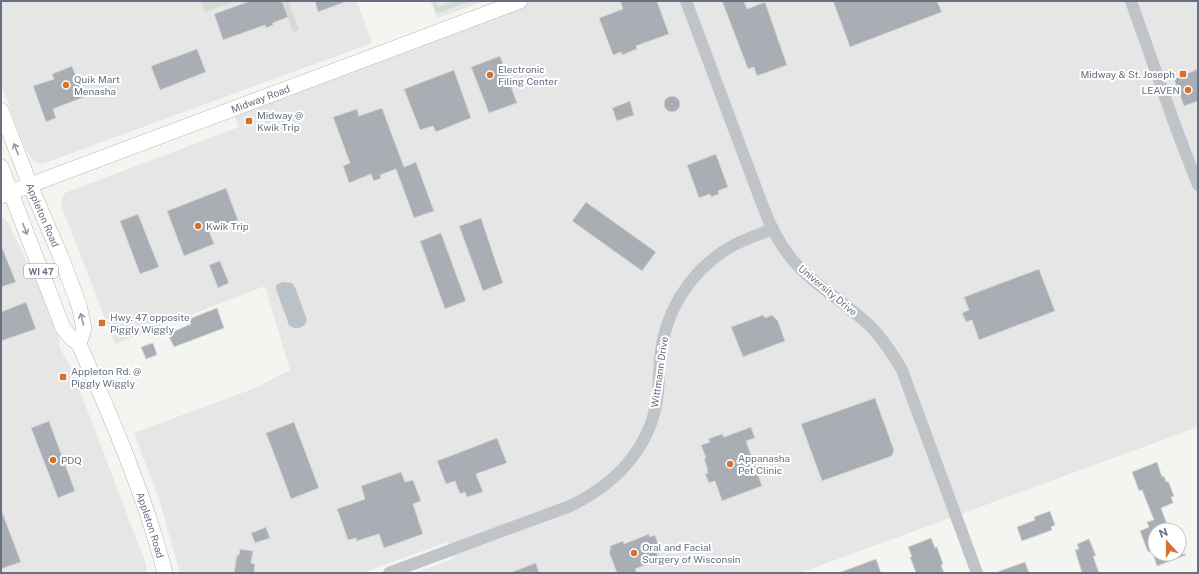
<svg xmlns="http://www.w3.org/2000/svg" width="1199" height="574" font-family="'Public Sans',sans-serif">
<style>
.built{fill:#e5e6e5}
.green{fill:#d5dbd3}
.water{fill:#bac2c8}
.building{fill:#a9aeb5;stroke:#d6d6d4}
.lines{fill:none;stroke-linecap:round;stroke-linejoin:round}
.major-casing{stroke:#b4b6ba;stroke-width:16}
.minor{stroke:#c0c3c7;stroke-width:12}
.major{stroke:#fff;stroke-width:15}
.oneway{stroke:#949ba6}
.poi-dot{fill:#d7712f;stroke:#fff;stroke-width:1.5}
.labels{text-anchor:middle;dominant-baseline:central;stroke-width:4;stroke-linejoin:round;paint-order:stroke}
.shield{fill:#fff;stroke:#949ba6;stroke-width:1}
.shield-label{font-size:9px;font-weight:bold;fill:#667080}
.poi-label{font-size:10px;fill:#667080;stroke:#fff;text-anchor:start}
.street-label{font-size:10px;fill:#667080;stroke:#fff}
</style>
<rect width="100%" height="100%" fill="#f4f5f1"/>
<g class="built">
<path d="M 1,1 L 357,1 L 372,43 L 42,164 L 33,161 L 26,150 L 1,85 Z"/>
<path d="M 430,1 L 484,1 L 437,18 Z"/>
<path d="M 520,1 L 1198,1 L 1198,427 L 800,573 L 414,573 L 453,559 L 447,542 L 376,568 L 366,573 L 180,573 L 159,499 L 134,433 L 255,388 L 290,370 L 265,286 L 115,344 L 61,205 L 62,197 L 65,193 L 239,127 L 232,109 Z"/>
<path d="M 1,217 L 4,218 L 9,224 L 43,296 L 59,338 L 60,349 L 70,365 L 146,564 L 147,573 L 1,573 Z"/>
</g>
<g class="green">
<path d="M 201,1 L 236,1 L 205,12 Z"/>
<path d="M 282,1 L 288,1 L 299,29 L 297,31 L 293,32 Z"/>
<path d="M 432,1 L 435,1 L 438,7 L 454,1 L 472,1 L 437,13 Z"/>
</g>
<path class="water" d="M 283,282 L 292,283 L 295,287 L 307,320 C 305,328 295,331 289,325 L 276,289 L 276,285 Z"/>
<g class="building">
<path d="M 250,1 L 282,1 L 288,17 L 273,23 L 273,25 L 266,28 L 265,25 L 223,40 L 214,14 Z"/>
<path d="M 315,1 L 345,1 L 345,2 L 318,12 Z"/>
<path d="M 620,1 L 657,1 L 669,34 L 636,46 L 637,49 L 622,55 L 621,52 L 613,55 L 599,18 L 623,9 Z"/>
<path d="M 722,1 L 744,1 L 747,9 L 765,2 L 787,65 L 757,76 L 754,67 L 748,69 Z"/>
<path d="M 833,1 L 937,1 L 942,12 L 850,47 Z"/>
<path d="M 197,49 L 206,72 L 160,90 L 151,66 Z"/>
<path d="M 500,56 L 517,103 L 489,113 L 471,67 Z"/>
<path d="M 72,66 L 84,97 L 53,109 L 56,118 L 46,122 L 33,86 L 54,79 L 52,74 Z"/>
<path d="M 1198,69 L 1198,101 L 1184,106 L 1174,79 Z"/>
<path d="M 454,70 L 471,118 L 436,132 L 433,126 L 420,130 L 404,89 Z"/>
<circle cx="672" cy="104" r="8"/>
<path d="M 630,101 L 634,115 L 617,121 L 612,108 Z"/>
<path d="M 382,108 L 404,167 L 416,162 L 434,211 L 414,218 L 396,169 L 380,175 L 381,178 L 374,181 L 371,174 L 349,183 L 343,166 L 350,163 L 333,117 L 357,109 L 359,116 Z"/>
<path d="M 716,154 L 728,187 L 718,191 L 719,194 L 711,197 L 710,194 L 699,198 L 687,165 Z"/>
<path d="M 226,188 L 238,220 L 209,231 L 214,244 L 184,256 L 167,211 Z"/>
<path d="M 586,202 L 656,252 L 642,271 L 572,221 Z"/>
<path d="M 138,214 L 159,267 L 140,274 L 120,221 Z"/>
<path d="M 481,218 L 503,283 L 483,291 L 459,226 Z"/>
<path d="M 441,233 L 466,301 L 445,309 L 420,241 Z"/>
<path d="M 1,245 L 16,282 L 1,287 Z"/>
<path d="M 220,261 L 229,283 L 218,288 L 209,265 Z"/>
<path d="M 1039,269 L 1055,311 L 979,340 L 972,320 L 966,322 L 962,313 L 969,310 L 964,297 Z"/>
<path d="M 26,302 L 36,329 L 1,341 L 1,312 Z"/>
<path d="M 217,308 L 224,328 L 174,347 L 168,334 L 191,324 L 189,319 Z"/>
<path d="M 763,315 L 765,318 L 772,315 L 778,321 L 785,341 L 743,357 L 731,327 Z"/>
<path d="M 153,343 L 157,355 L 146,359 L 141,347 Z"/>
<path d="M 875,398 L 894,450 L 892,456 L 822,481 L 801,424 Z"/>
<path d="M 49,421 L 75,491 L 58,498 L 31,428 Z"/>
<path d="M 294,422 L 319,488 L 291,499 L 266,433 Z"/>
<path d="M 751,427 L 755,438 L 746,441 L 762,486 L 722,501 L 715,481 L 709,483 L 705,474 L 708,473 L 707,470 L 708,470 L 704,459 L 706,458 L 701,445 L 710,442 L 708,439 L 722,434 L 724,437 Z"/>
<path d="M 497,438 L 507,463 L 476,474 L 483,492 L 467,497 L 465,492 L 460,494 L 455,481 L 446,484 L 437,461 Z"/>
<path d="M 1157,462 L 1162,477 L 1164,476 L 1166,482 L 1168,481 L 1174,496 L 1171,497 L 1173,503 L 1161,508 L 1169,530 L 1155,530 L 1155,549 L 1148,552 L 1140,531 L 1149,527 L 1147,522 L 1154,520 L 1142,490 L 1139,491 L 1132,472 Z"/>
<path d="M 401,472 L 405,482 L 413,480 L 421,501 L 413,504 L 423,534 L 384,548 L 379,534 L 357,541 L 356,538 L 348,540 L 337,509 L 365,499 L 361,486 Z"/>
<path d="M 1,509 L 21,562 L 1,569 Z"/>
<path d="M 1050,511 L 1055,525 L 1051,527 L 1052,530 L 1022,541 L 1017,527 L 1035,520 L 1034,517 Z"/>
<path d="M 266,527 L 270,538 L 255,543 L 251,533 Z"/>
<path d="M 649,534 L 650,537 L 655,535 L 661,552 L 657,554 L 659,559 L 635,569 L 637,573 L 617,573 L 609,552 L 610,552 L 609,550 L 611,549 L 610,546 L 623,541 L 624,544 Z"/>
<path d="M 931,538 L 935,548 L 937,547 L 943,564 L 941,565 L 944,573 L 916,573 L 910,557 L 912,557 L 908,547 Z"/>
<path d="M 1089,539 L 1096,556 L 1093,556 L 1099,573 L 1082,573 L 1075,550 L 1079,549 L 1077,544 Z"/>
<path d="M 240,549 L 253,551 L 251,563 L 255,564 L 254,573 L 234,573 L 237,555 L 239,555 Z"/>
<path d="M 1153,554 L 1185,554 L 1186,555 L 1157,566 Z"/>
<path d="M 876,559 L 881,573 L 841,573 L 841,572 Z"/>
<path d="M 1025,562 L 1029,573 L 998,573 L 997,572 Z"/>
<path d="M 536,563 L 539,573 L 512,573 L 512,572 Z"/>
</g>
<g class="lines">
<defs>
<g id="major">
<path id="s1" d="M 1,110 L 30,185 L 61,257 L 79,305 L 84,329 L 79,344"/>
<path id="s2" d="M 1,167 L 63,328 L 72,339 L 79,344 C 111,417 145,495 165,573"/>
<path id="s3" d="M 1,196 L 520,1"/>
</g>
</defs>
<use href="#major" class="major-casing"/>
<g class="minor">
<path d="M 686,1 L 762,204 C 769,223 778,242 791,258 C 812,284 843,301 868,324 C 882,337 892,353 902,370 L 977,573"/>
<path d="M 1131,1 L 1176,128 L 1198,185"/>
<path d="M 389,573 L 570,506 C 614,485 649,450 657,400 C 660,380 658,359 663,340 C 671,301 698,264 734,245 C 746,239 760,234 773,229"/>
</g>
<use href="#major" class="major"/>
</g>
<defs><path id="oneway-shaft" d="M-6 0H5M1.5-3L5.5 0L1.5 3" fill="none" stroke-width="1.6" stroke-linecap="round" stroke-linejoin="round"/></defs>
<g class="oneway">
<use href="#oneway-shaft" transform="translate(16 149) rotate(-111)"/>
<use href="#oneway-shaft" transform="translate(25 229) rotate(69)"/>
<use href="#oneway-shaft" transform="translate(82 319) rotate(-104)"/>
</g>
<g class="poi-dot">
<rect x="1179" y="70" width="8" height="8" rx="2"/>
<circle cx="490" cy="75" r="4"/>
<circle cx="66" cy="85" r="4"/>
<circle cx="1188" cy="90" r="4"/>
<rect x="245" y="117" width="8" height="8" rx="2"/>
<circle cx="198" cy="226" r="4"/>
<rect x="98" y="319" width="8" height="8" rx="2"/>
<rect x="59" y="373" width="8" height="8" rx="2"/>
<circle cx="53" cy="460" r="4"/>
<circle cx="730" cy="464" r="4"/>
<circle cx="634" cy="553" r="4"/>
</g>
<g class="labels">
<rect class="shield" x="24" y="264" width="34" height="14" rx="3"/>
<g class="shield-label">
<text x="41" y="271">WI 47</text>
</g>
<g class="poi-label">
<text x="498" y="69">Electronic<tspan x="498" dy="12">Filing Center</tspan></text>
<text x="1175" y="74" text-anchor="end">Midway &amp; St. Joseph</text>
<text x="74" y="79">Quik Mart<tspan x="74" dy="12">Menasha</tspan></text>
<text x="1180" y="90" text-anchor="end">LEAVEN</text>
<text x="257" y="115">Midway @<tspan x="257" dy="12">Kwik Trip</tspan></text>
<text x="206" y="226">Kwik Trip</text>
<text x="110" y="317">Hwy. 47 opposite<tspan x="110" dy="12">Piggly Wiggly</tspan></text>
<text x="71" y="371">Appleton Rd. @<tspan x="71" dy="12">Piggly Wiggly</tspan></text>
<text x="738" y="458">Appanasha<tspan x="738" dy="12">Pet Clinic</tspan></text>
<text x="61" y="460">PDQ</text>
<text x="642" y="547">Oral and Facial<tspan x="642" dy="12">Surgery of Wisconsin</tspan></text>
</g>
<g class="street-label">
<text stroke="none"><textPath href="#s3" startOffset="277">Midway Road</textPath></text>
<text stroke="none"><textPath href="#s1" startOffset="113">Appleton Road</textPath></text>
<text transform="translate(828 290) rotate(40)">University Drive</text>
<text transform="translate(659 372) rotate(-82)">Wittmann Drive</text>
<text stroke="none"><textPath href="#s2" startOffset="390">Appleton Road</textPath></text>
</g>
</g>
<rect width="1199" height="574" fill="none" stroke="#667080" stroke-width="4"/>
<g transform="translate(1167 542) rotate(339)"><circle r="19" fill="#ffffff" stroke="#c2c6cc"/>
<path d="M0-3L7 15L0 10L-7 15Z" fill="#d7712f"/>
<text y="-6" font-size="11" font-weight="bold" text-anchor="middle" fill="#667080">N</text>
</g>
</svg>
